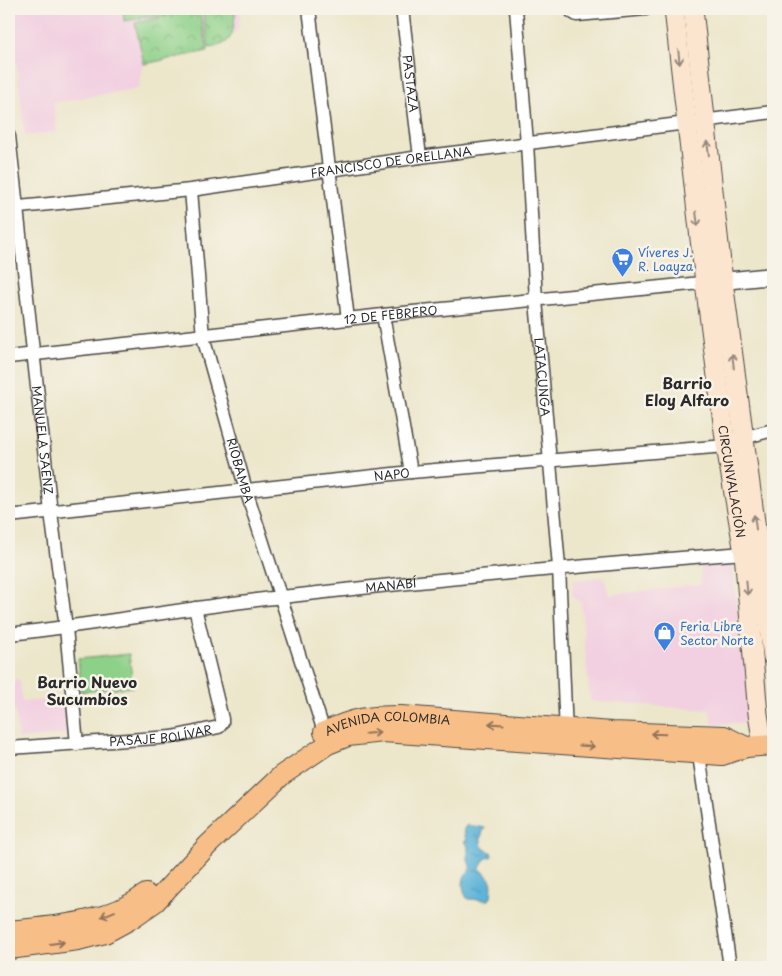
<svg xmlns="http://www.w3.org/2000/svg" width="782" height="976" font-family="'Playpen Sans',sans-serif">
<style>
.built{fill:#f2cfe1}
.green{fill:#8dd088;stroke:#5c7e5a}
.park{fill:url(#park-crowns);stroke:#5c7e5a}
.water{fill:url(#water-ripples);stroke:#436f82}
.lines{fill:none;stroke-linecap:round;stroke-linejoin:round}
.minor-casing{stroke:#484743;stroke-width:15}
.tertiary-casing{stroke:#484743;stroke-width:19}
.secondary-casing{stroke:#484743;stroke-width:21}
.primary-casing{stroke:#484743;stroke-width:22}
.minor{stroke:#fff;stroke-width:12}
.tertiary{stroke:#fff;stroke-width:16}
.secondary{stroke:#fce5cf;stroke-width:19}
.primary{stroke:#f7be88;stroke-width:20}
.oneway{stroke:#94887d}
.oneway2{stroke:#91745a}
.labels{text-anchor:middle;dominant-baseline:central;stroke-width:5;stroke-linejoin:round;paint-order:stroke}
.street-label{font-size:12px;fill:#2b2b2b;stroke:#f7f3e8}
.shop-label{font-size:12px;fill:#366cbe;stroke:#f7f3e8;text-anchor:start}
.quarter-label{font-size:15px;font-weight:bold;fill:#2b2b2b;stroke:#f7f3e8}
</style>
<defs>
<pattern id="park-crowns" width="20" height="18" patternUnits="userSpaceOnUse" patternTransform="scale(1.25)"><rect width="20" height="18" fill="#8dd088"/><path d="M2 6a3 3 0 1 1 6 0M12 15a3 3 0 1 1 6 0" fill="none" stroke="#73a96f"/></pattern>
<pattern id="water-ripples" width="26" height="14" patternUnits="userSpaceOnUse" patternTransform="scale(1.25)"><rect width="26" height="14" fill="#5bb3d8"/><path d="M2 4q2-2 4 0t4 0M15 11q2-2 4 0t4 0" fill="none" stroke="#4b92af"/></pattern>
</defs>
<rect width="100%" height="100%" fill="#f7f3e8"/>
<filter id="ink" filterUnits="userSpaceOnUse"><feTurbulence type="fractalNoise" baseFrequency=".02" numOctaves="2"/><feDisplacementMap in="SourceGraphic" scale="10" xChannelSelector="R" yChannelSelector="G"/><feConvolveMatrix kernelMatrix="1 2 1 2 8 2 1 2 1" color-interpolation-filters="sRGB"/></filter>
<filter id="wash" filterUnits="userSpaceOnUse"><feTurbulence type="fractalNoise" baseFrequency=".0096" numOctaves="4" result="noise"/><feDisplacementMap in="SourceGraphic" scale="20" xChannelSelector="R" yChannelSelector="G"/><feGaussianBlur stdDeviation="1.12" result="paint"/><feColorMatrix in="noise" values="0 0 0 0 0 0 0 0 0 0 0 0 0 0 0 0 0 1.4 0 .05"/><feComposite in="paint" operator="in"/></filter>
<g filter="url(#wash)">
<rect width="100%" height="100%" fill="#ece6ca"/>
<g class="built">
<path d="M 10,9 L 241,9 L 238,31 L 176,55 L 165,52 L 142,68 L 139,88 L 54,103 L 57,132 L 25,136 Z"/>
<path d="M 727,562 L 732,567 L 751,713 L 747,723 L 712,724 L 710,710 L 590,701 L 581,603 L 572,595 L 573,580 L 604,577 L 609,595 L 701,584 L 701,565 Z"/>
<path d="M 20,679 L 22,702 L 68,698 L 71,734 L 18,739 L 15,709 L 9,710 L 9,685 L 15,685 L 15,680 Z"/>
</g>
<path class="green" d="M 129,654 L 133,687 L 81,692 L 78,659 Z"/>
<g class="park">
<path d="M 123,9 L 165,9 L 166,15 L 124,21 Z"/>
<path d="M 199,9 L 208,51 L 144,64 L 135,23 Z"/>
<path d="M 202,9 L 236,9 C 232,32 236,44 209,48 Z"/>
</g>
<path class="water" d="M 467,825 L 485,828 C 479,838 478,848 491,852 L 492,856 L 485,859 L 480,868 C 492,882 493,878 491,897 L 489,900 L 468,899 C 463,894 461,880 466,874 C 468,872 470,870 471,868 L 468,860 L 468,846 L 464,842 L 467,840 L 465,836 L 464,828 Z"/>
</g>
<g filter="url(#ink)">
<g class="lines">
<defs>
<g id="minor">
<path d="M 309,9 L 348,319"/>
<path id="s1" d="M 402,9 L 420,157"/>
<path id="s2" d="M 516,9 L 527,143 L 536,300 L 559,567 L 566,734"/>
<path d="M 572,9 L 572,12 L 577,15 L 646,9"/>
<path id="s3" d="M 9,136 L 51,512 L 66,628 L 77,744"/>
<path id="s4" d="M 191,190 L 203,337 L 246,490 L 326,738"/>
<path id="s5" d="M 9,208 L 191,190 L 420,157 L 773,112"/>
<path d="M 383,315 L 411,472"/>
<path id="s6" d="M 9,357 L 383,315 L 711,282"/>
<path id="s7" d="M 9,516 L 411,472 L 726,446 L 743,438 L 773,430"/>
<path id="s8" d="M 9,634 C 100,624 191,607 282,597 C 436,579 590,565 744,553 L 759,547 L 773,545"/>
<path id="s9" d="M 9,748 L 172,737 L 219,727 L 222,723 L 222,719 L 195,608"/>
<path d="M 698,748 L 730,967"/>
</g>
<path id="tertiary" d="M 723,281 L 773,276"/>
<g id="secondary">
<path id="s10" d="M 674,9 L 705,283 L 726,446 L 744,553 L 758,714 L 763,745"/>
<path d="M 693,9 L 723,281 L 773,657"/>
</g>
<g id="primary">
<path id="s11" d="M 324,732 C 354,718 368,716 401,716 L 612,732 L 724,736 L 746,747"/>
<path d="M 9,931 C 56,926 107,924 146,894"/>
<path d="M 9,949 L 78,940 L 105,933 L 129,920 L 155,902 L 208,845 L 282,775 L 328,744 L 348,736 L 383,732 L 722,755 L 746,747 L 773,745"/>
</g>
</defs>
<use href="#minor" class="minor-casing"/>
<use href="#tertiary" class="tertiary-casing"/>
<use href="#secondary" class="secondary-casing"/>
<use href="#primary" class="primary-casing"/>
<use href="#minor" class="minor"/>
<use href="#tertiary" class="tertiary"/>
<use href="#secondary" class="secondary"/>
<use href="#primary" class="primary"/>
</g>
<defs><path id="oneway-shaft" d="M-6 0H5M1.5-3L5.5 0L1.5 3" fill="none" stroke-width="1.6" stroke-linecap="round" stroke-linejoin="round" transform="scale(1.25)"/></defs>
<g class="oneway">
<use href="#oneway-shaft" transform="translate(679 57) rotate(84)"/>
<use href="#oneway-shaft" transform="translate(708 148) rotate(-97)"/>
<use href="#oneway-shaft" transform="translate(697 219) rotate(83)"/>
<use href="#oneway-shaft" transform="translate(733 361) rotate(-97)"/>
<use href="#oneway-shaft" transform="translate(755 522) rotate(-98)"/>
<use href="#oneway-shaft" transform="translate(747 588) rotate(85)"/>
</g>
<g class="oneway2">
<use href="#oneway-shaft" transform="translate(496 724) rotate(-176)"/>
<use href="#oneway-shaft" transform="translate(373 733) rotate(-5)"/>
<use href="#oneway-shaft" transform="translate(658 734) rotate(-178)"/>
<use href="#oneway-shaft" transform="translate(587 746) rotate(4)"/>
<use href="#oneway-shaft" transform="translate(108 914) rotate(158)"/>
<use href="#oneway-shaft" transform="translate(57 943) rotate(-7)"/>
</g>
</g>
<defs>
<symbol id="supermarket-pin" viewBox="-11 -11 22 30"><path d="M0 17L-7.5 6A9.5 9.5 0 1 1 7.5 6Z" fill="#3f7fe0" stroke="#f7f3e8"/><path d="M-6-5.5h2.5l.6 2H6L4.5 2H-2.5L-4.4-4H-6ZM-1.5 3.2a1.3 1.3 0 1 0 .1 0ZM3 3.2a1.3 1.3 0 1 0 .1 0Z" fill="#fff"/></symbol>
<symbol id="shop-pin" viewBox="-11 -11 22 30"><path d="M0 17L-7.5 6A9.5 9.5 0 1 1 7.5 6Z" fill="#3f7fe0" stroke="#f7f3e8"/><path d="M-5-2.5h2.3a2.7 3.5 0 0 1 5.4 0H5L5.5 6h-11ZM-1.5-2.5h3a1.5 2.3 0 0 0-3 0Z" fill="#fff"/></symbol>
</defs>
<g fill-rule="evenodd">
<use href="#supermarket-pin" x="610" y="246" width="25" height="34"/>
<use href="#shop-pin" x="652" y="620" width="25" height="34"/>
</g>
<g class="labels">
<g class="street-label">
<text stroke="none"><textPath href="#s1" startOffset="75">PASTAZA</textPath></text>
<text stroke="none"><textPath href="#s5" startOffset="385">FRANCISCO DE ORELLANA</textPath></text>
<text stroke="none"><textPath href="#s6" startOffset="384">12 DE FEBRERO</textPath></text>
<text stroke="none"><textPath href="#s2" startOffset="369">LATACUNGA</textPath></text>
<text stroke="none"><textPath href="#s3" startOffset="306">MANUELA SAENZ</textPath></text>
<text stroke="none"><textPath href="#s4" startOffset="286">RIOBAMBA</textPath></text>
<text stroke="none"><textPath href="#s7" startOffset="385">NAPO</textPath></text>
<text stroke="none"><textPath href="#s10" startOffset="476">CIRCUNVALACIÓN</textPath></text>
<text stroke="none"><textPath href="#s8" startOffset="385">MANABÍ</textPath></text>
<text stroke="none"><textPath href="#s11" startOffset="65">AVENIDA COLOMBIA</textPath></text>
<text stroke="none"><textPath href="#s9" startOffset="152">PASAJE BOLÍVAR</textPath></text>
</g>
<g class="shop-label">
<text x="638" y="252">Víveres J.<tspan x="638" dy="14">R. Loayza</tspan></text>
<text x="680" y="626">Feria Libre<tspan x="680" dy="14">Sector Norte</tspan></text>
</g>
<g class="quarter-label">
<text x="687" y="382">Barrio<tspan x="687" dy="17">Eloy Alfaro</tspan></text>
<text x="87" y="681">Barrio Nuevo<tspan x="87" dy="17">Sucumbíos</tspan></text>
</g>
</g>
<rect width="782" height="976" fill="none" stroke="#f7f3e8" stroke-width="30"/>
</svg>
